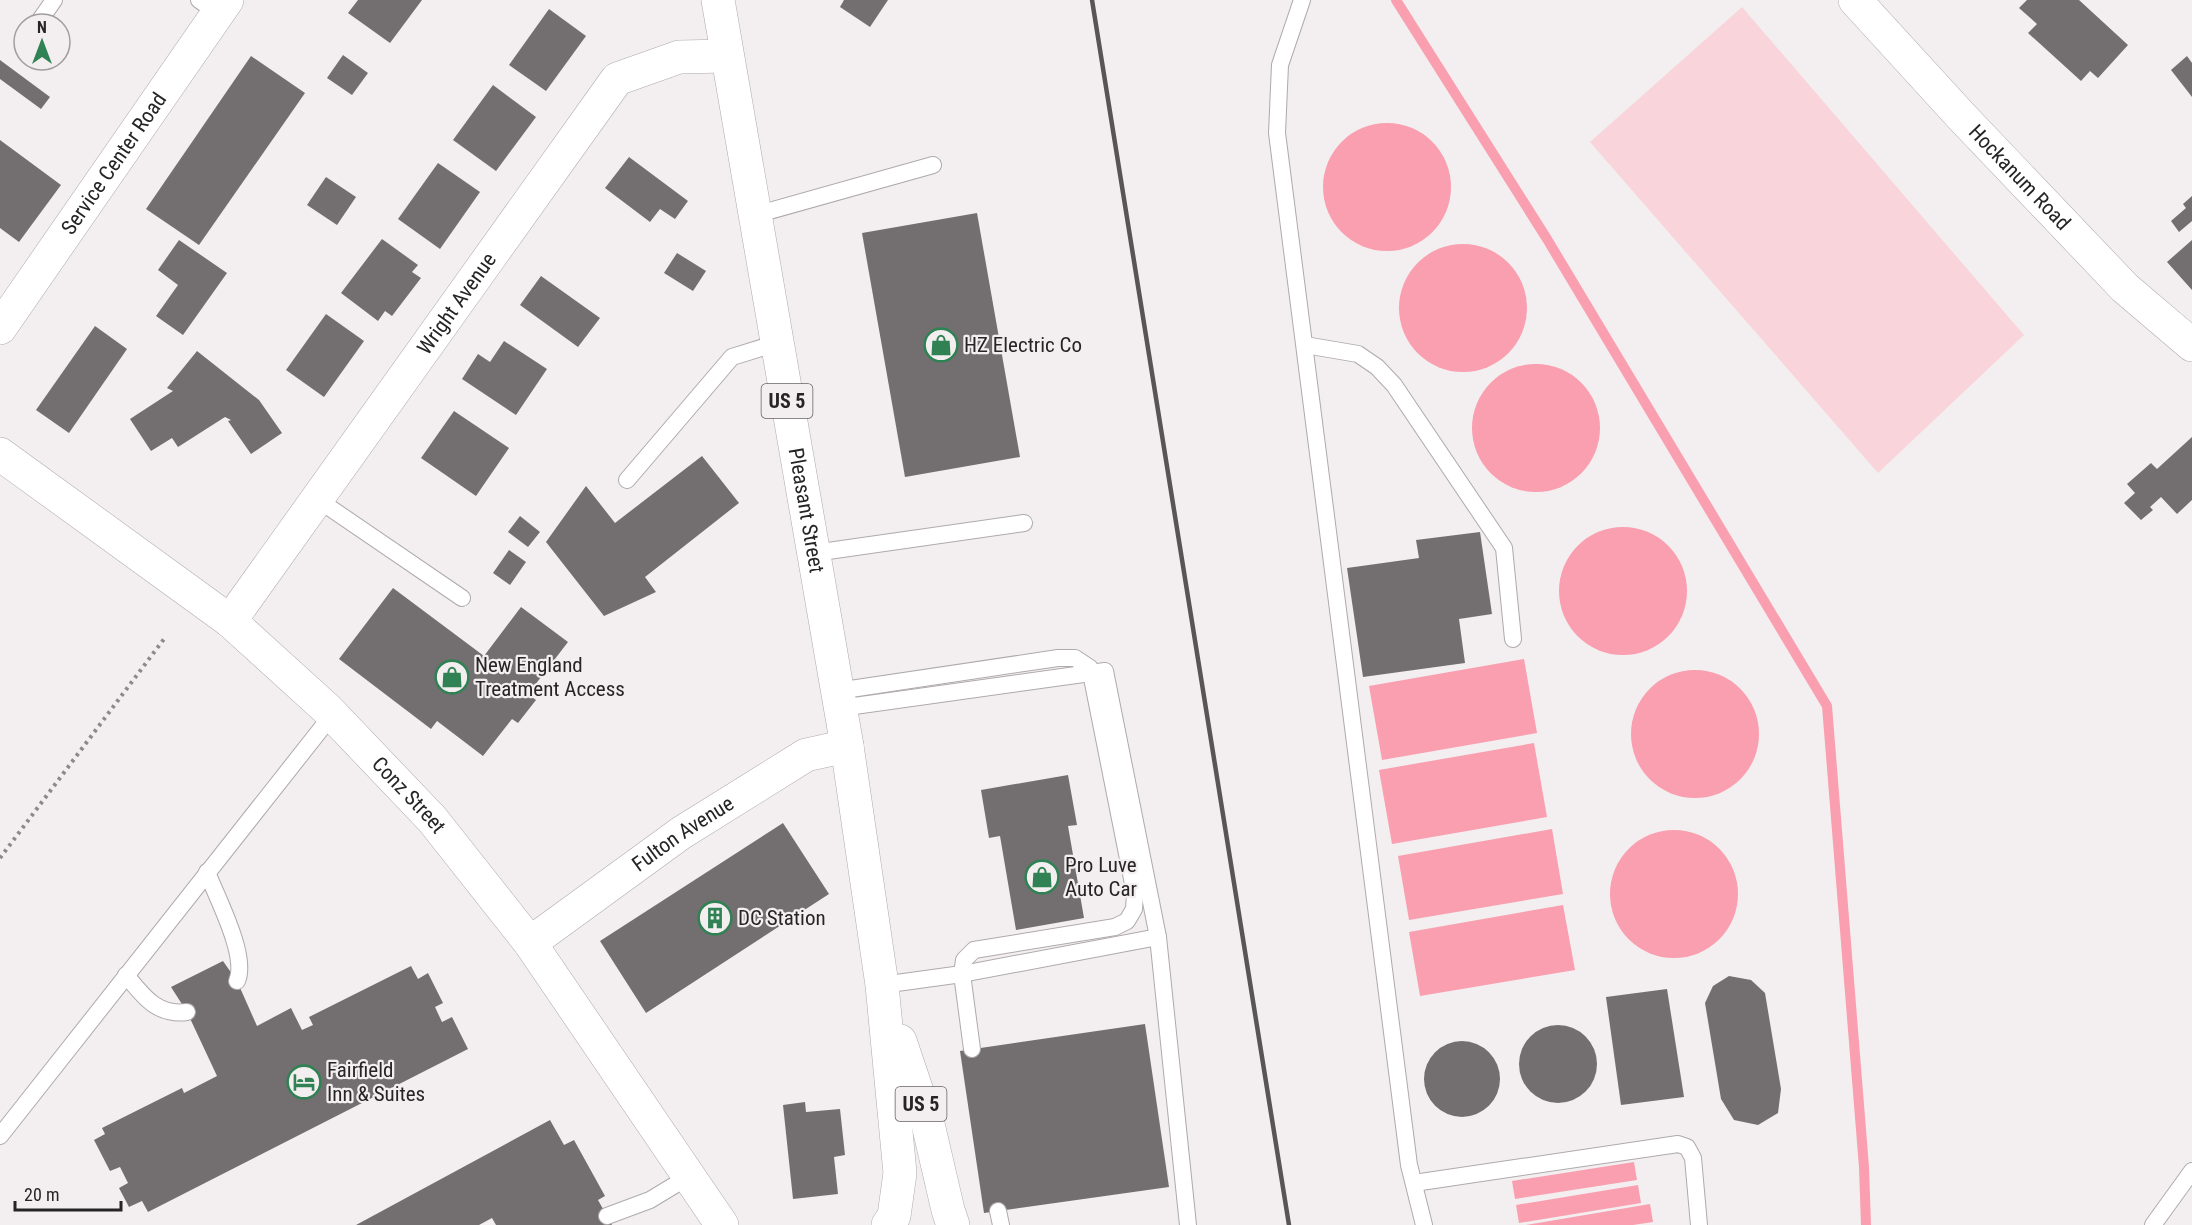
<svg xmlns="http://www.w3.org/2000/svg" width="2192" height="1225" font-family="'Roboto Condensed',sans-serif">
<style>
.green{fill:#f9d5db}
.water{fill:#f99fb0}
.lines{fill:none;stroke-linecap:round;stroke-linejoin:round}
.stream{stroke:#f99fb0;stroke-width:10}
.building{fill:#736f70}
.service-casing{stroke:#afaaab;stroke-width:18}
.minor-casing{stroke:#afaaab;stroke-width:34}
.secondary-casing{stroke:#afaaab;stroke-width:34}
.primary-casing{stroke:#afaaab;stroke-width:34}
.path{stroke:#8c898a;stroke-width:4;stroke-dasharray:3 4.5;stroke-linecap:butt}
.service{stroke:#fff;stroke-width:16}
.minor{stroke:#fff;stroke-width:33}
.secondary{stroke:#fff;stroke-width:33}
.primary{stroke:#fff;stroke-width:33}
.rail{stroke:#585556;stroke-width:4.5}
.labels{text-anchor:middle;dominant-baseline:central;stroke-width:4.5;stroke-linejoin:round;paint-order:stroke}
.shield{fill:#f3eeef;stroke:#646162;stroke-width:1.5}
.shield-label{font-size:20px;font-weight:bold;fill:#262425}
.street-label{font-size:21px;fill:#262425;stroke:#f3eeef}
.poi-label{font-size:21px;fill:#262425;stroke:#f3eeef;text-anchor:start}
</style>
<rect width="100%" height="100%" fill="#f3eeef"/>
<path class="green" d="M 1742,7 L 2024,335 L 1878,473 L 1590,142 Z"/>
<g class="water">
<circle cx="1387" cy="187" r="64"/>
<circle cx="1463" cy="308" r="64"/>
<circle cx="1536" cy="428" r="64"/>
<circle cx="1623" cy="591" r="64"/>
<path d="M 1524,659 L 1537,733 L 1382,760 L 1369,686 Z"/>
<circle cx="1695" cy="734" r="64"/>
<path d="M 1534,743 L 1547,817 L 1392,844 L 1379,770 Z"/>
<path d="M 1552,829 L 1563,894 L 1409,920 L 1398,856 Z"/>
<circle cx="1674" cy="894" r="64"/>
<path d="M 1563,905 L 1575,970 L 1420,996 L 1409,932 Z"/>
<path d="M 1634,1162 L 1637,1180 L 1515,1199 L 1512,1181 Z"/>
<path d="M 1638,1185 L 1641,1203 L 1519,1223 L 1516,1205 Z"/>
<path d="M 1650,1204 L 1653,1222 L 1633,1225 L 1526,1225 Z"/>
</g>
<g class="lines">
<path class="stream" d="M 1396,0 L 1547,239 L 1827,706 L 1864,1167 L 1866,1225"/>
</g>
<g class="building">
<path d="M 358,0 L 422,0 L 390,43 L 348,13 Z"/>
<path d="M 844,0 L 888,0 L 870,27 L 840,7 Z"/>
<path d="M 2027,0 L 2079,0 L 2128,45 L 2098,78 L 2090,71 L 2081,81 L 2028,33 L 2037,24 L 2019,8 Z"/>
<path d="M 549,9 L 586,36 L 546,91 L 509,65 Z"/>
<path d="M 343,55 L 368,73 L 352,95 L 327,78 Z"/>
<path d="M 251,56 L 305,93 L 199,245 L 146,209 Z"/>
<path d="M 2187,56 L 2192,63 L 2192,97 L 2171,70 Z"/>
<path d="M 0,60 L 50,97 L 41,109 L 0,79 Z"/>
<path d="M 493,85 L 536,117 L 496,171 L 453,140 Z"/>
<path d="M 0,140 L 61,185 L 19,242 L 0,228 Z"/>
<path d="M 629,157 L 688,201 L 675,219 L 660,209 L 650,222 L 605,188 Z"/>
<path d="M 438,163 L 480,192 L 440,249 L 398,219 Z"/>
<path d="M 326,177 L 356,197 L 337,225 L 307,205 Z"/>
<path d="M 2192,196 L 2192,221 L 2179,232 L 2171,221 L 2186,208 L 2183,204 Z"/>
<path d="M 977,213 L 1020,457 L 905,477 L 862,233 Z"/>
<path d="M 382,239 L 418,265 L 412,272 L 421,278 L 392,316 L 385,311 L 378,321 L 341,293 Z"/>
<path d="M 179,240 L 227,273 L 183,335 L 156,316 L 178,285 L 158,270 Z"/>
<path d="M 2192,240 L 2192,290 L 2167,262 Z"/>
<path d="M 677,253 L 706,271 L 693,291 L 664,273 Z"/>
<path d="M 541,276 L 600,318 L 578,347 L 520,305 Z"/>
<path d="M 326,314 L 364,341 L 324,397 L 286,370 Z"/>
<path d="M 95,326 L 127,349 L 69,433 L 36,410 Z"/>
<path d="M 504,341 L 547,369 L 516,415 L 462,379 L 478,354 L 490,362 Z"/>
<path d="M 197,351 L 259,400 L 282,433 L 251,454 L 228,421 L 231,420 L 225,417 L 178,447 L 172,438 L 151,451 L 130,419 L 173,391 L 167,388 Z"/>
<path d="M 454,411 L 509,448 L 476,496 L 421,458 Z"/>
<path d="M 2192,437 L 2192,500 L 2177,514 L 2161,497 L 2150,507 L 2153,510 L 2141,520 L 2124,503 L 2135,493 L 2127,484 L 2151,463 L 2157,469 Z"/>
<path d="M 702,456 L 739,503 L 645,577 L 656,592 L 604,616 L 546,542 L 586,486 L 615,523 Z"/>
<path d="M 520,516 L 540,532 L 528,547 L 508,532 Z"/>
<path d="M 1480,532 L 1492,614 L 1459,619 L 1465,663 L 1363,677 L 1347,568 L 1419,558 L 1416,540 Z"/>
<path d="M 509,550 L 526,562 L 510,585 L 493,573 Z"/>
<path d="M 393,588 L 484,656 L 521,607 L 568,642 L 528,694 L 536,700 L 518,723 L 512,719 L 483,756 L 437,721 L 431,729 L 339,659 Z"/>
<path d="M 1068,775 L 1077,825 L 1068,826 L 1084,918 L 1016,930 L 1000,836 L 989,838 L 981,790 Z"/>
<path d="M 783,823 L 829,894 L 646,1013 L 600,941 Z"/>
<path d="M 223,961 L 237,981 L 257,1026 L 291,1008 L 302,1030 L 313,1025 L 309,1017 L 411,966 L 418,979 L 428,973 L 443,1003 L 435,1007 L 442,1022 L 452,1017 L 468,1049 L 148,1212 L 142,1201 L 129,1207 L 119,1188 L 128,1183 L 120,1167 L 110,1171 L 94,1140 L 105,1134 L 102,1128 L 182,1088 L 184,1093 L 217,1076 L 187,1012 L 171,987 Z"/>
<path d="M 1729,976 L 1751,980 L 1765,993 L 1781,1089 L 1778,1113 L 1758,1125 L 1734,1120 L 1721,1099 L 1705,1003 L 1713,986 Z"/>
<path d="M 1667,989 L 1684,1097 L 1621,1105 L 1606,997 Z"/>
<path d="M 1145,1024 L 1169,1187 L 984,1213 L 960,1051 Z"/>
<circle cx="1558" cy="1064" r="39"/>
<circle cx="1462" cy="1079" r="38"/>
<path d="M 805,1102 L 806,1112 L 840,1109 L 845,1155 L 834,1157 L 838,1194 L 793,1199 L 783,1105 Z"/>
<path d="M 550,1120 L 564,1145 L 574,1140 L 605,1196 L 598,1200 L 612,1225 L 496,1225 L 492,1218 L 479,1225 L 356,1225 Z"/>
</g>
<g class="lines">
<defs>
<g id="service">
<path d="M 199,0 L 218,13"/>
<path d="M 1302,0 L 1280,65 L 1277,133 L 1409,1165 L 1424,1225"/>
<path d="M 38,23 L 54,0"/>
<path d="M 755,215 L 933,165"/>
<path d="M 1305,345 L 1358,354 L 1377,367 L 1394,385 L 1504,548 L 1513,639"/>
<path d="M 627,480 L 732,357 L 777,343"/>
<path d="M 317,499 L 462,598"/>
<path d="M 814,553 L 1024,523"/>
<path d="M 837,691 L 1058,658 L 1075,658 L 1090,668 L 1135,894 L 1134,909 L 1127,921 L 1115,927 L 974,950 L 964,960 L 962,974 L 972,1049"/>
<path d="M 840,708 L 1105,671 L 1158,937 L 962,974 L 882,985"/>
<path d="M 207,872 C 217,898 248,956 237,981"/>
<path d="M 1158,937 L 1188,1225"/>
<path d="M 126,975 C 143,996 157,1016 187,1012"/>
<path d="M 0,1136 L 332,715"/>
<path d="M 1414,1183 L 1678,1144 L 1687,1147 L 1693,1158 L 1699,1225"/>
<path d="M 998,1211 L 1001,1225"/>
<path d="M 607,1216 L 650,1200 L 688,1177"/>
<path d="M 2153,1225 L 2192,1171"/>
</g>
<g id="minor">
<path id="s1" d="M 1855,0 L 1962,117 L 2125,288 L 2192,345"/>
<path id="s2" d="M 0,328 L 227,0"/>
<path id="s3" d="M 230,621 L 617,79 L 679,57 L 727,56"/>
<path id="s4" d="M 530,943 L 681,833 L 806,755 L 847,746"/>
</g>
<g id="secondary">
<path id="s5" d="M 0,454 L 230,621 L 327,709 L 432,819 L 530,943 L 722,1225"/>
</g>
<g id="primary">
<path id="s6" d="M 718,0 L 847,746 L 882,985 L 900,1173 L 894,1216 L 888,1225"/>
<path d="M 900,1041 L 928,1124 L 948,1210 L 953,1225"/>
</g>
</defs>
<use href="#service" class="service-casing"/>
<use href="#minor" class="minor-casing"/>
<use href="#secondary" class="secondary-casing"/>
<use href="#primary" class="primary-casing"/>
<path class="path" d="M 0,858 L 164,639"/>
<use href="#service" class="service"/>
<use href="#minor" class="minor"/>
<use href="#secondary" class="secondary"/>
<use href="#primary" class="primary"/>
<path class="rail" d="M 1092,0 L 1289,1225"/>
</g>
<defs>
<symbol id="shop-ring" viewBox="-11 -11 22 22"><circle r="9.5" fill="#f3eeef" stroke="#308254" stroke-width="1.5"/><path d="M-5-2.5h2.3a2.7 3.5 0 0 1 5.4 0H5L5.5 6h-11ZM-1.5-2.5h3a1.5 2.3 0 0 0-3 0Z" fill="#308254"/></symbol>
<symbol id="building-ring" viewBox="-11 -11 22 22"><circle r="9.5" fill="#f3eeef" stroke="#308254" stroke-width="1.5"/><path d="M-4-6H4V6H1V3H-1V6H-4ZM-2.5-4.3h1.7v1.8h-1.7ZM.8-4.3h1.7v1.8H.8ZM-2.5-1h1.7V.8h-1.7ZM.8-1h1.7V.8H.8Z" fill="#308254"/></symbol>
<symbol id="hotel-ring" viewBox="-11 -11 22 22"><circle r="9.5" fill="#f3eeef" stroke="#308254" stroke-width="1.5"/><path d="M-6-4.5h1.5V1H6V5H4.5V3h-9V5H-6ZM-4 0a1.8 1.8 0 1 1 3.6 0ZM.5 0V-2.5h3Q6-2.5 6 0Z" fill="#308254"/></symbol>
</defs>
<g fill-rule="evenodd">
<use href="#shop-ring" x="922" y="326" width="38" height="38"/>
<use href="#shop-ring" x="433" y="658" width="38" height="38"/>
<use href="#shop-ring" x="1023" y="858" width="38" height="38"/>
<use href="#building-ring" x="696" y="899" width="38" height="38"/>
<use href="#hotel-ring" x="285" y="1063" width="38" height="38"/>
</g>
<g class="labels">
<g class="shield">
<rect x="761.5" y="384" width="51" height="34" rx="4.5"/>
<rect x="895.5" y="1087" width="51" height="34" rx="4.5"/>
</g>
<g class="shield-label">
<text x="787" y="401">US 5</text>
<text x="921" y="1104">US 5</text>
</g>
<g class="street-label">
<text stroke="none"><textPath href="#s2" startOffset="200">Service Center Road</textPath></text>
<text stroke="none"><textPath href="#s1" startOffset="242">Hockanum Road</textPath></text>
<text stroke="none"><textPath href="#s3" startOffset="390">Wright Avenue</textPath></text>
<text stroke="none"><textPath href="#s6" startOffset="518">Pleasant Street</textPath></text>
<text stroke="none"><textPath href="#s5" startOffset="534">Conz Street</textPath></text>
<text stroke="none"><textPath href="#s4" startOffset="188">Fulton Avenue</textPath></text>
</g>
<g class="poi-label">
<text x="964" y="345">HZ Electric Co</text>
<text x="475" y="665">New England<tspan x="475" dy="24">Treatment Access</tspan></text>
<text x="1065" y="865">Pro Luve<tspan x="1065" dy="24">Auto Car</tspan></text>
<text x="738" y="918">DC Station</text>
<text x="327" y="1070">Fairfield<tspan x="327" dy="24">Inn &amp; Suites</tspan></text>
</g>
</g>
<g transform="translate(42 42)"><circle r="28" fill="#f3eeef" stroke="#a19d9e" stroke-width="1.5"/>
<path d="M0-4.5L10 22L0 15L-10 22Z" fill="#308254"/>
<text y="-9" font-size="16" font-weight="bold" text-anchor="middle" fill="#262425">N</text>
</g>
<path d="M15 1201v9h106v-9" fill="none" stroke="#262425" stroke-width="3"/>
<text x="24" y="1201" font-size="18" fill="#262425" stroke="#f3eeef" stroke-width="4.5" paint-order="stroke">20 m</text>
</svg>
